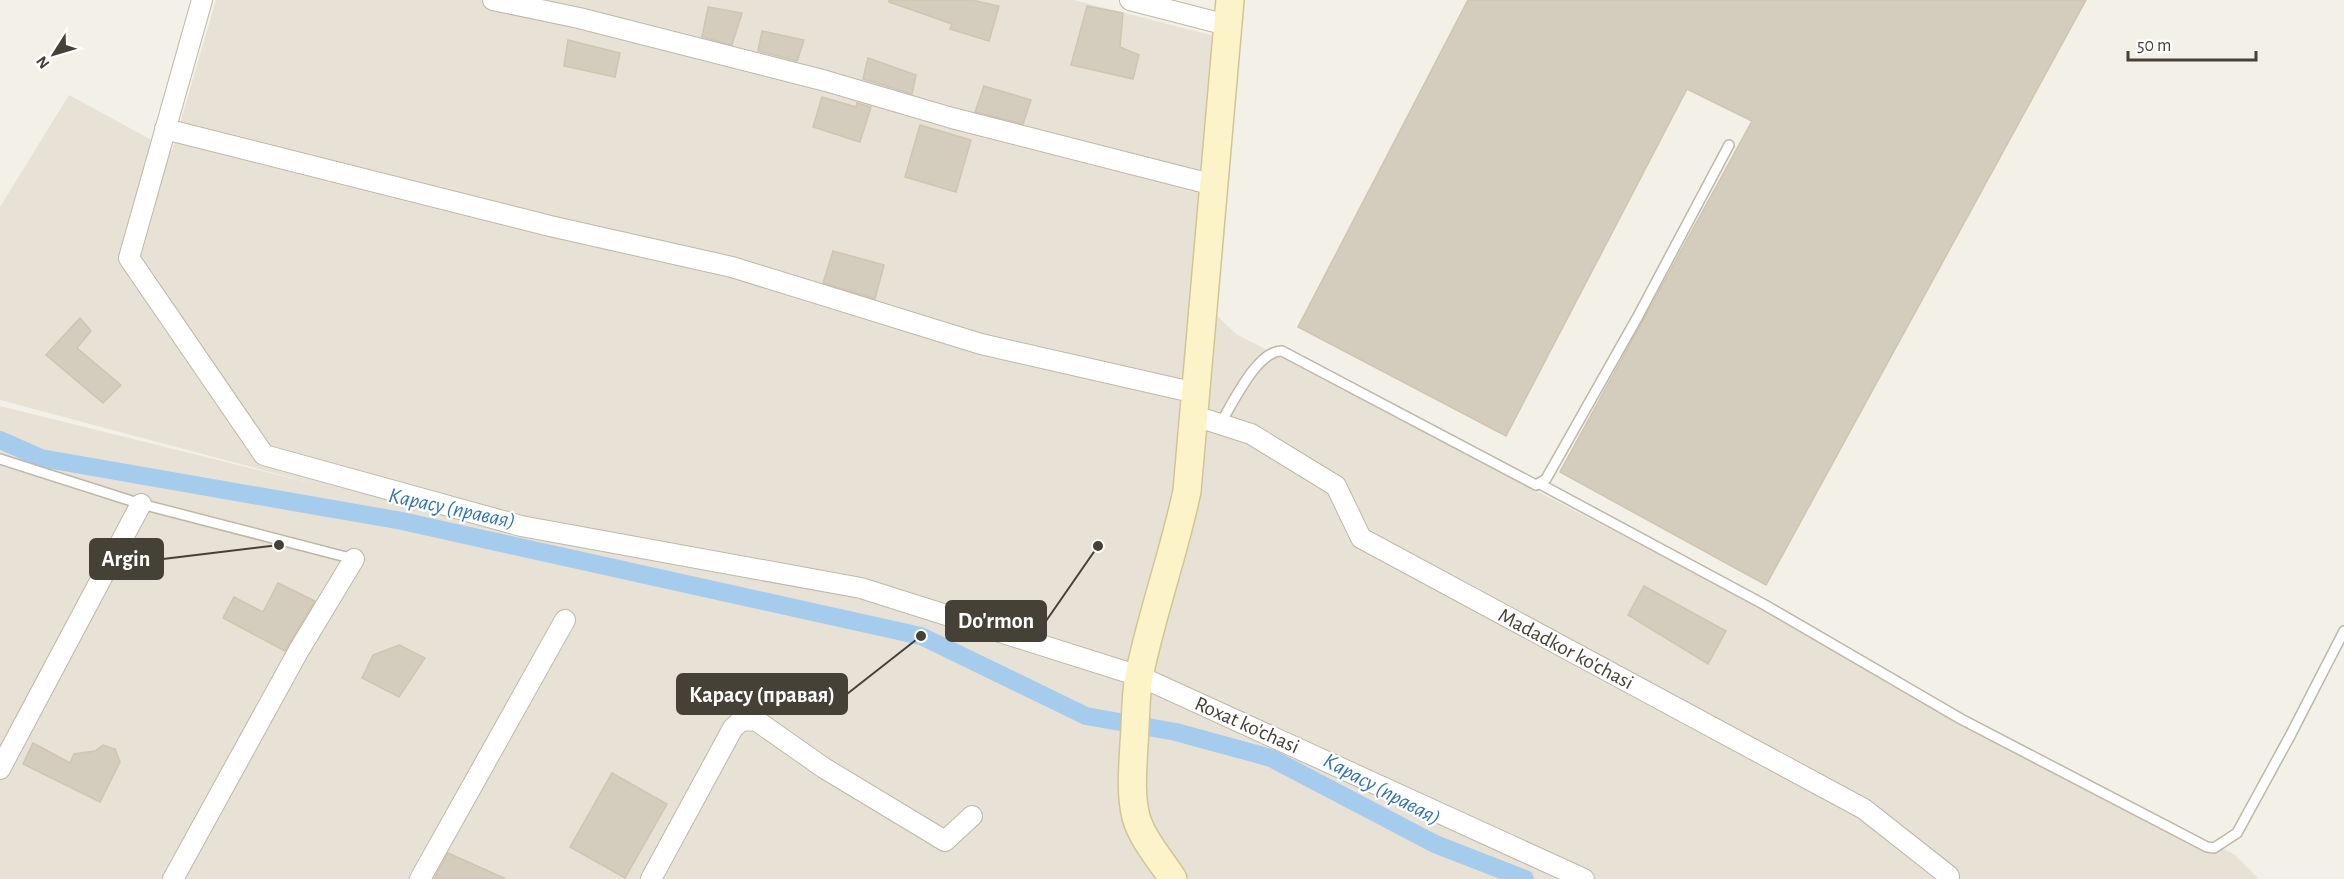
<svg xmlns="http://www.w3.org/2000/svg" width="2344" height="879" font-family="'Alegreya Sans',sans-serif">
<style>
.residential{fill:#e7e2d5}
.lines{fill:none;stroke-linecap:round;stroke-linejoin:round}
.canal{stroke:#a6cced;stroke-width:18}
.building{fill:#d4ccbd;stroke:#cfc5b0;stroke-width:1.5}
.lane-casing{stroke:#beb8aa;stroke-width:12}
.street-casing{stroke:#beb8aa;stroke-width:22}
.secondary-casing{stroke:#d1c598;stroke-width:30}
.lane{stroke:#fff;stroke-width:9}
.street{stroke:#fff;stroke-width:20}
.secondary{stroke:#fcf3c8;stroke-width:27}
.labels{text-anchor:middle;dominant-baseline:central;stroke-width:4.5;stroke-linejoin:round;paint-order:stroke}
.street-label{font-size:21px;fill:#464136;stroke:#fff}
.water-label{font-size:22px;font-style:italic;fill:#3373ae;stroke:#fff}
.leader{fill:none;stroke:#464136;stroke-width:2}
.callout-dot{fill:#464136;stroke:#fff;stroke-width:2}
.callout{fill:#464136;stroke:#464136;stroke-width:2}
.callout-label{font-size:22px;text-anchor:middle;font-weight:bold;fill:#fff}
</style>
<rect width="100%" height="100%" fill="#f3f0e7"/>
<path class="residential" d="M 216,0 L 1074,0 L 1226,39 L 1209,308 L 1236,334 L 2235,855 L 2259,879 L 0,879 L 0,406 L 319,485 L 0,400 L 0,207 L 69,95 L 172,151 Z"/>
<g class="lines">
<path class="canal" d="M 0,440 L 41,458 L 402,521 L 921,636 L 1086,716 L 1176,732 L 1271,758 L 1435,844 L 1525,879"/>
</g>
<g class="building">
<path d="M 889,0 L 971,0 L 999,6 L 989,41 L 950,29 L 952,24 L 889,2 Z"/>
<path d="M 1468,0 L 2086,0 L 1766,585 L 1560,472 L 1752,121 L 1687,89 L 1506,436 L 1298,327 Z"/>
<path d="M 1087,6 L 1123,13 L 1120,47 L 1139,55 L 1133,79 L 1071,65 Z"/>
<path d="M 708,7 L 742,13 L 732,45 L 702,37 Z"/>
<path d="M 762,31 L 804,40 L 797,61 L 758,51 Z"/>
<path d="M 568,40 L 620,53 L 615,77 L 564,66 Z"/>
<path d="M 868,58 L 916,75 L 912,94 L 863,79 Z"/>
<path d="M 984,86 L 1031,100 L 1023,124 L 975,112 Z"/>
<path d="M 822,97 L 856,107 L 857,103 L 871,107 L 860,142 L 813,127 Z"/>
<path d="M 920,125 L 971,140 L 956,192 L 905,177 Z"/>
<path d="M 833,251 L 884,265 L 875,299 L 823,283 Z"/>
<path d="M 80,318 L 91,331 L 77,348 L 121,385 L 103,403 L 46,355 Z"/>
<path d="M 278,583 L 315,601 L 285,651 L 223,618 L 234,597 L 263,612 Z"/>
<path d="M 1644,586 L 1726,631 L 1708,664 L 1628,615 Z"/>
<path d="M 399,645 L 425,658 L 399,697 L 362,678 L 373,655 Z"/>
<path d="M 33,743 L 70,763 L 74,754 L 95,751 L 103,745 L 115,749 L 120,762 L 100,802 L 23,764 Z"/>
<path d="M 612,773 L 667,804 L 625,878 L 570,847 Z"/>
<path d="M 448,853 L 506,879 L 434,879 Z"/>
</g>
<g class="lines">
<defs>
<g id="lane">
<path d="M 1220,424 C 1232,405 1257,350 1282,351 L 1536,485 L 1546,479 L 1637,318 L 1729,145"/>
<path d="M 0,459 L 141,504 L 354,559"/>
<path d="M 1540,484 L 1765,605 L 1961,719 L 2207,847 L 2214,848 L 2237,833 L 2290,736 L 2344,631"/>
</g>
<g id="street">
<path d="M 202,0 L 129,258 L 264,455 L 521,526 L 861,588 L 1139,676 L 1584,879"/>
<path d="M 493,0 L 579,18 L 826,81 L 952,118 L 1214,185"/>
<path d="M 1130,0 L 1227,25"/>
<path d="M 165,129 L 550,226 L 732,267 L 981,344 L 1196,393"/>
<path d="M 1195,416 L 1251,434 L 1336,486 L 1361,538 L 1864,809 L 1949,876 L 1947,879"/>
<path d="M 0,769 L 141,504"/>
<path d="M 173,879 L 299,650 L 354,559"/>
<path d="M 420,879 L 565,620"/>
<path d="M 651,879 L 733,728 L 742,720 L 757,721 L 824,768 L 945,841 L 972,816"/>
</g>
<path id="secondary" d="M 1173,879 C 1161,860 1142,839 1136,817 C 1130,793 1133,767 1134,744 C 1136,721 1135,698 1139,676 C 1152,613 1174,553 1187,491 L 1230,0"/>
</defs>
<use href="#lane" class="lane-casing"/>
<use href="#street" class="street-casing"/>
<use href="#secondary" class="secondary-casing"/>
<use href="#lane" class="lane"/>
<use href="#street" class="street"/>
<use href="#secondary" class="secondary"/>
</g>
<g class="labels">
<g class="street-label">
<text transform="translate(1566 649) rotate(28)">Madadkor ko'chasi</text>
<text transform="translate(1247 725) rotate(24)">Roxat ko'chasi</text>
</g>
<g class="water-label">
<text transform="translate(452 508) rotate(12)">Карасу (правая)</text>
<text transform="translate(1382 789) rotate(28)">Карасу (правая)</text>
</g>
</g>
<path class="leader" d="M279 545L163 559M1098 546L1046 621M921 636L847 694"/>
<g class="callout-dot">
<circle cx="279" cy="545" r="6"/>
<circle cx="1098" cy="546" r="6"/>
<circle cx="921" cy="636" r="6"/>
</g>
<g class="callout">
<rect x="90" y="539" width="73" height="40" rx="6"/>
<rect x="946" y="601" width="100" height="40" rx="6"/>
<rect x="677" y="674" width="170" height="40" rx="6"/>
</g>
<g class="callout-label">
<text x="126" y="566">Argin</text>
<text x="996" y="628">Do'rmon</text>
<text x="762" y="702">Карасу (правая)</text>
</g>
<g transform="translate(54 54) rotate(233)" stroke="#ffffff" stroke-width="4.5" paint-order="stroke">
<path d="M0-4.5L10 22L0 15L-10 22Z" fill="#464136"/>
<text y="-9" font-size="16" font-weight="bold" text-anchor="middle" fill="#464136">N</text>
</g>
<path d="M2128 51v9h128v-9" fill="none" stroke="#464136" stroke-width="3"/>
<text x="2137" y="51" font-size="18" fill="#464136" stroke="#ffffff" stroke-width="4.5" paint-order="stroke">50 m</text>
</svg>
